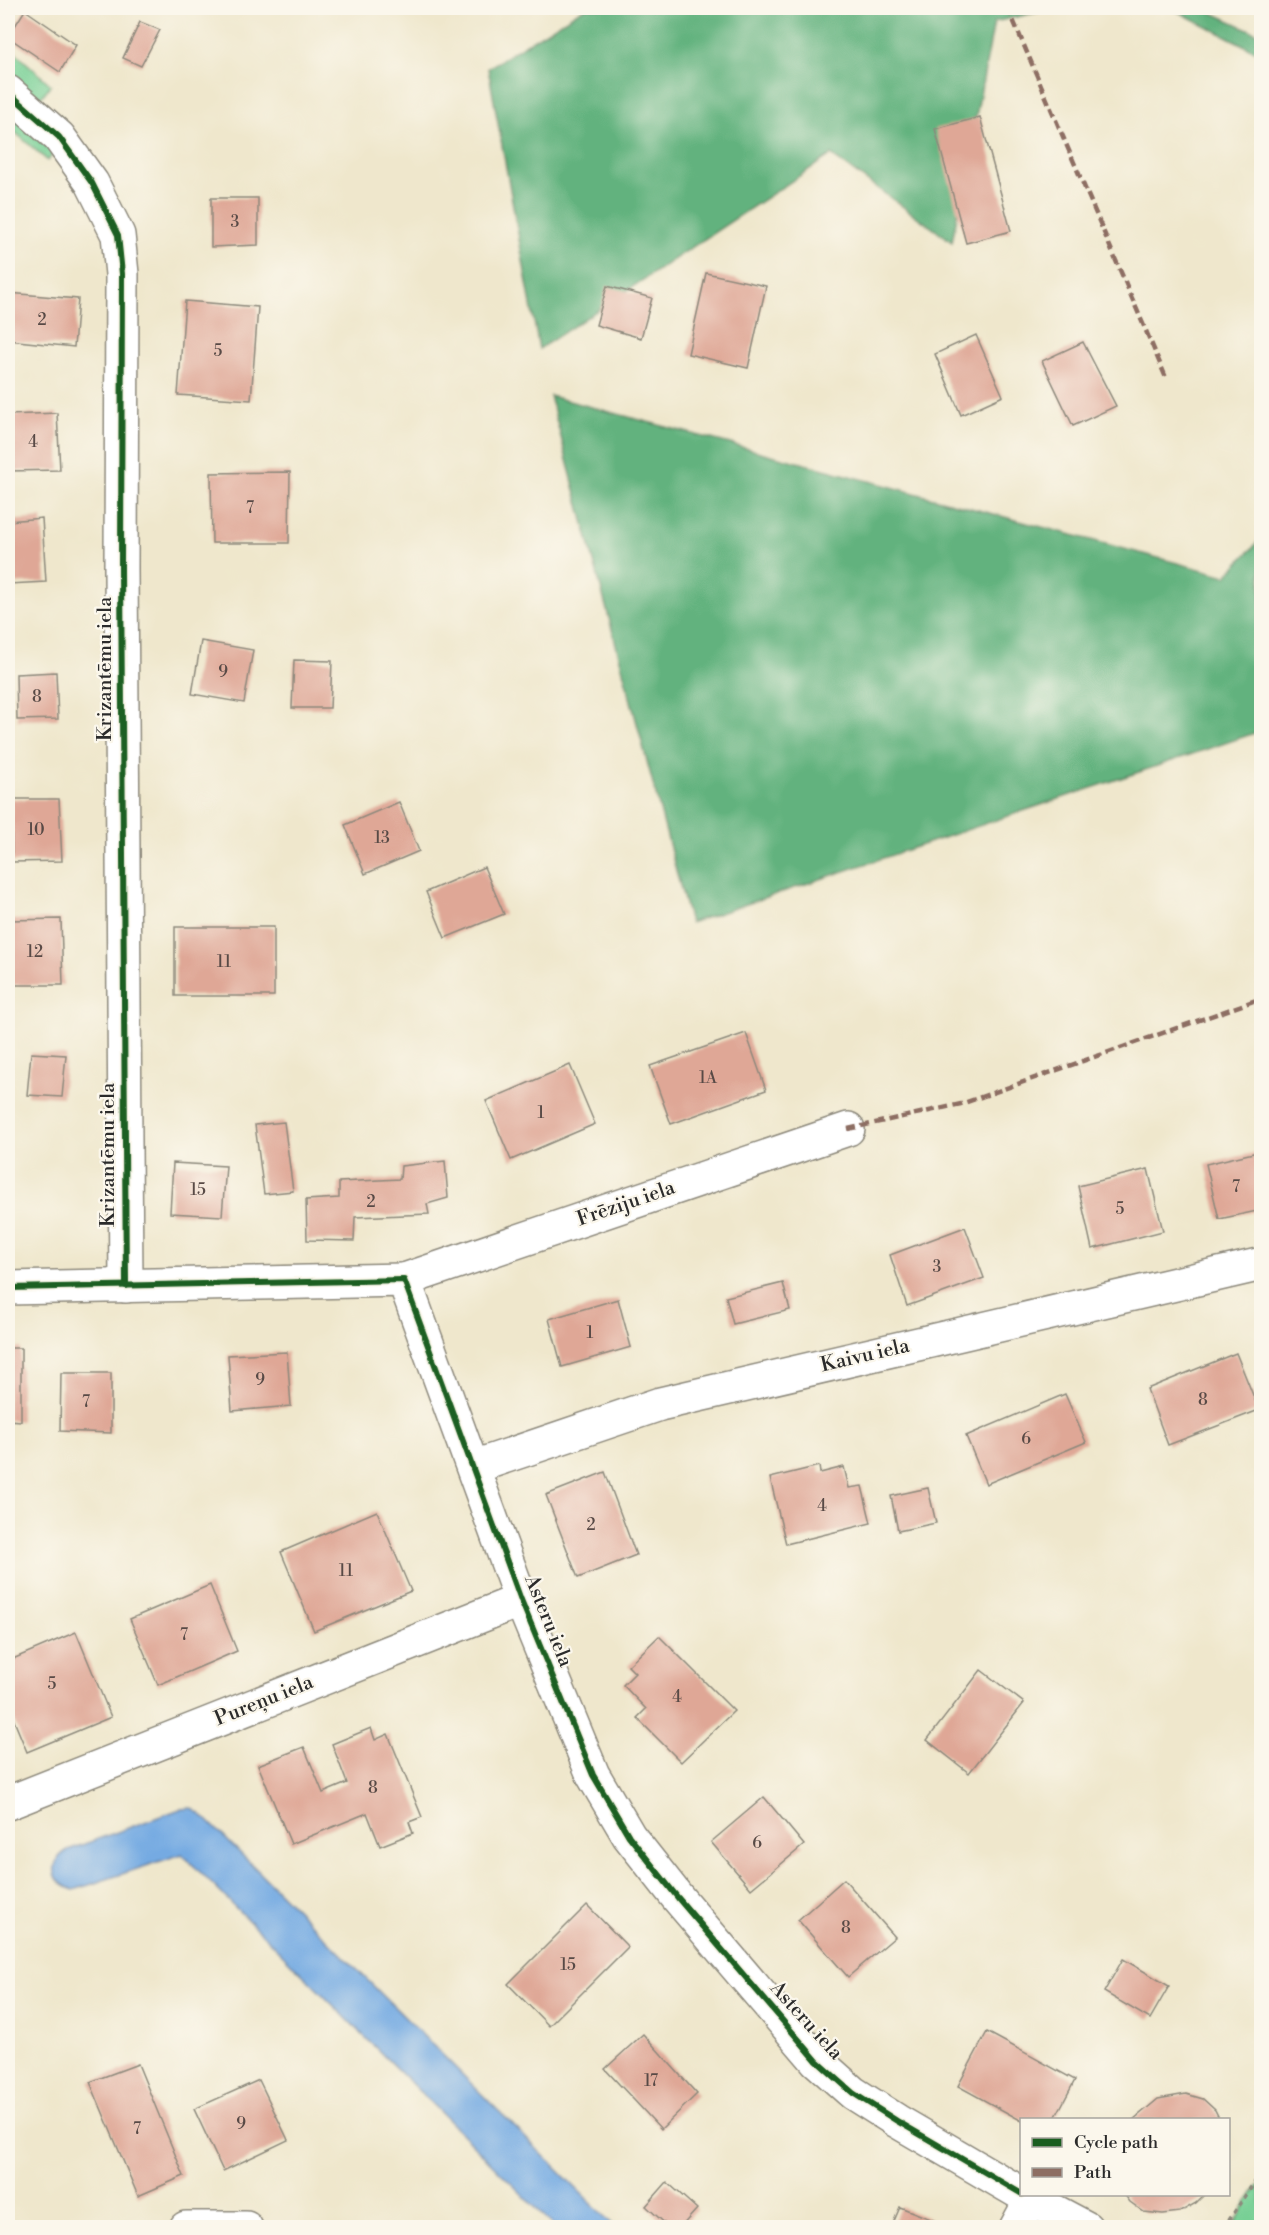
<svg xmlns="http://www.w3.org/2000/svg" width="1269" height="2235" font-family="'Libre Bodoni',serif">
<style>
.green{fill:#78d095;stroke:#527e60;stroke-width:1.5}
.forest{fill:#62b27e;stroke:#466e54;stroke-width:1.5}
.water{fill:#74aae2;stroke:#506a86;stroke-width:1.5}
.building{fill:#dfa796}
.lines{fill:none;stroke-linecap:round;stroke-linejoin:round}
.minor-casing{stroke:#8d897c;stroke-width:36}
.path{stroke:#8d897c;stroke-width:4;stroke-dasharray:4.5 4.5;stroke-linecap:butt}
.minor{stroke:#fff;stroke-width:33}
.quiet{stroke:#8d6e63;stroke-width:4.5;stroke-dasharray:9 4.5;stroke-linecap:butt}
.cycleway-casing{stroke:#fbf7ec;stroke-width:10}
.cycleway{stroke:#1b5e20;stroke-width:6}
.labels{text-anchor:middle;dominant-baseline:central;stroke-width:4.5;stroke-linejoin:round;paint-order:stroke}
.number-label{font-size:16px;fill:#584a46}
.street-label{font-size:20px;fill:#2b2b2b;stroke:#fbf7ec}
</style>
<rect width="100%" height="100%" fill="#fbf7ec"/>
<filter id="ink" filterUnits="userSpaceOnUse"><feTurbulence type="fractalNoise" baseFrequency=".0167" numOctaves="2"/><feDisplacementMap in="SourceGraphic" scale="12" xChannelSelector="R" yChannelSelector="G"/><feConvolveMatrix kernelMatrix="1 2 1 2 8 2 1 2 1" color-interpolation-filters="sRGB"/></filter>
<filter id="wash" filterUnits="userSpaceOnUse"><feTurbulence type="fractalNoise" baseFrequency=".008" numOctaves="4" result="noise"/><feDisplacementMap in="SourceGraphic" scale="24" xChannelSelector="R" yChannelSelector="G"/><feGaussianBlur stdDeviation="1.35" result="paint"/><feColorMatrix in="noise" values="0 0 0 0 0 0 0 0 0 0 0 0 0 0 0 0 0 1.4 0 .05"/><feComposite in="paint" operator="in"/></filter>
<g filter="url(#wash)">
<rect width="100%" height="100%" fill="#efe7cc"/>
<g class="green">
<path d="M 8,46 L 51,85 L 36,103 L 8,78 Z"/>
<path d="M 8,111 L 54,152 L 48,161 L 8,126 Z"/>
<path d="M 1261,2183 L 1261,2227 L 1232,2227 L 1258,2187 Z"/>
</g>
<g class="forest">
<path d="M 584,8 L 1056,8 L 994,22 L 952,242 L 831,155 L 539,349 L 488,68 Z"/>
<path d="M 1171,8 L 1202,8 L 1261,35 L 1261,54 Z"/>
<path d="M 550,396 L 1226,576 L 1261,539 L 1261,731 L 690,923 Z"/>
</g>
<path class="water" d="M 192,1808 L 202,1815 L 615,2227 L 555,2227 L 182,1854 L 74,1890 C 52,1884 47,1862 68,1850 L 180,1809 Z"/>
<g id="blocks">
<g class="building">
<path d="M 25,10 L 76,45 L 60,72 L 8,37 Z"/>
<path d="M 140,22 L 160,30 L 141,66 L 123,58 Z"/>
<path d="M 980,117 L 1011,231 L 966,243 L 935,129 Z"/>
<path d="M 211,198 L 258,198 L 258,245 L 211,247 Z"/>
<path d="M 706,273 L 766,286 L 748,368 L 688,354 Z"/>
<path d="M 607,286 L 652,298 L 641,338 L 596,325 Z"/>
<path d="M 8,293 L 78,299 L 74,347 L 8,340 Z"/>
<path d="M 185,301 L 258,307 L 251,400 L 178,395 Z"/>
<path d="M 976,335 L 1003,396 L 961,415 L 935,354 Z"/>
<path d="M 1083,342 L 1116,406 L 1073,426 L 1042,361 Z"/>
<path d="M 57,413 L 60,470 L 8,471 L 8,415 Z"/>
<path d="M 290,472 L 289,543 L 212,543 L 211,473 Z"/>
<path d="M 42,518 L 46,582 L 8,584 L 8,521 Z"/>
<path d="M 201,641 L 253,650 L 244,703 L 192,694 Z"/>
<path d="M 294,660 L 332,661 L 330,708 L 292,708 Z"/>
<path d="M 56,672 L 58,719 L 17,720 L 16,674 Z"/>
<path d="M 11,799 L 59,799 L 62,861 L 12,862 Z"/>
<path d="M 399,802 L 419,851 L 365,874 L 345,825 Z"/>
<path d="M 484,867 L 504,914 L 445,938 L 426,892 Z"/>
<path d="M 61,919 L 63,985 L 8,985 L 8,920 Z"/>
<rect x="175" y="927" width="99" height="69"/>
<path d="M 746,1033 L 766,1090 L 671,1124 L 650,1066 Z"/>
<path d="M 31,1053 L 66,1055 L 62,1097 L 27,1095 Z"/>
<path d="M 570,1065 L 595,1124 L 511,1160 L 486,1101 Z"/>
<path d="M 284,1122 L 293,1191 L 264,1194 L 255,1125 Z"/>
<path d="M 1262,1151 L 1262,1210 L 1219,1219 L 1206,1164 Z"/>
<path d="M 445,1161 L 448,1198 L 427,1204 L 429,1214 L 355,1217 L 354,1241 L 307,1240 L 306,1200 L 339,1198 L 339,1182 L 400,1179 L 401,1166 Z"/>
<path d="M 173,1163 L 226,1166 L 222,1216 L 170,1213 Z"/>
<path d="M 1148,1169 L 1163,1231 L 1092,1249 L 1078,1186 Z"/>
<path d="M 965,1227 L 984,1278 L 907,1306 L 890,1255 Z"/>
<path d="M 783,1283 L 790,1310 L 733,1324 L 726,1297 Z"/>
<path d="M 618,1299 L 631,1347 L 562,1367 L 549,1319 Z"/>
<path d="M 8,1348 L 21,1348 L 21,1421 L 8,1420 Z"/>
<path d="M 287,1352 L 291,1406 L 232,1411 L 228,1355 Z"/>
<path d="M 1236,1353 L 1259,1410 L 1168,1445 L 1147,1389 Z"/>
<path d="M 61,1373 L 111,1373 L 111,1433 L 60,1431 Z"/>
<path d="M 1065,1394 L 1086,1442 L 986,1484 L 966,1436 Z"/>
<path d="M 819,1466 L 820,1473 L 844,1467 L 849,1488 L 862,1486 L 871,1523 L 786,1544 L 770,1478 Z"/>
<path d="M 605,1472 L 636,1555 L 578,1578 L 546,1495 Z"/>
<path d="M 928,1488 L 936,1523 L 898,1531 L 891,1496 Z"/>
<path d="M 377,1511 L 411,1591 L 314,1631 L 281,1552 Z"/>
<path d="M 210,1585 L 237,1651 L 158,1685 L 130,1619 Z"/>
<path d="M 76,1632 L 111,1717 L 27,1752 L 8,1706 L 8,1661 Z"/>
<path d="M 659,1636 L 734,1711 L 681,1762 L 637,1718 L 646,1709 L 623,1685 L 635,1673 L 628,1666 Z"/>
<path d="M 981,1670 L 1024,1703 L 969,1773 L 927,1740 Z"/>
<path d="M 371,1728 L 375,1740 L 388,1734 L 422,1817 L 409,1822 L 413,1833 L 380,1846 L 367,1813 L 291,1844 L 258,1765 L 304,1747 L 323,1793 L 347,1783 L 332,1744 Z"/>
<path d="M 764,1797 L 804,1845 L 751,1889 L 711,1842 Z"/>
<path d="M 844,1879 L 895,1937 L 848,1977 L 798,1920 Z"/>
<path d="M 587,1905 L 628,1947 L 549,2026 L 508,1984 Z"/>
<path d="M 1123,1959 L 1169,1986 L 1150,2019 L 1104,1992 Z"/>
<path d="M 987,2032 L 1075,2080 L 1054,2120 L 1022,2121 L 958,2086 Z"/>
<path d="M 643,2034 L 697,2094 L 661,2129 L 605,2069 Z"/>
<path d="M 138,2064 L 184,2176 L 138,2196 L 90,2082 Z"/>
<path d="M 259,2080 L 288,2140 L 223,2171 L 194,2109 Z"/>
<path d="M 1186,2094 L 1203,2099 L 1215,2110 L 1220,2120 L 1133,2120 L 1158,2099 Z"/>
<path d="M 667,2182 L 697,2209 L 680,2228 L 670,2228 L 646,2206 Z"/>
<path d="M 1124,2194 L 1205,2194 L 1196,2203 L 1180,2212 L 1163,2214 L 1144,2212 L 1130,2202 Z"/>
<path d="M 900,2207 L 951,2227 L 951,2228 L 891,2228 Z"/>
</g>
</g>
</g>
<g filter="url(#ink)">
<use href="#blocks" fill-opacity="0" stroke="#8d897c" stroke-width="1.5"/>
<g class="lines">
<defs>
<g id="minor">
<path d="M 8,92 L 59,137 L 92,183 L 118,235 L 122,274 L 121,568 L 126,1286"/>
<path d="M 404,1280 L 848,1129"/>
<path d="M 8,1288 L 404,1280 L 521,1600 L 593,1775 L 629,1836 L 678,1898 L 817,2061 L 853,2093 L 897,2121 L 1022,2194"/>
<path d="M 474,1467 L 660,1404 L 1262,1264"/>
<path d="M 8,1803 L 521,1600"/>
<path d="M 1022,2194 L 1086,2228"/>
<path d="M 186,2228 L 246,2228"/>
<path d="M 1016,2228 L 1031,2200"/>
</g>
</defs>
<use href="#minor" class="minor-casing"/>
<path class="path" d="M 1224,2228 L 1262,2171"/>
<use href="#minor" class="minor"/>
<g class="quiet">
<path d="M 1008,8 L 1167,380"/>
<path d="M 848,1129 L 961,1104 L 1262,998"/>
</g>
<defs>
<g id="cycleway">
<path d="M 8,92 L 59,137 L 92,183 L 118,235 L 122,274 L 121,568 L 126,1286"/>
<path d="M 8,1288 L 404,1280 L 521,1600 L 593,1775 L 629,1836 L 678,1898 L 817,2061 L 853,2093 L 897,2121 L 1022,2194"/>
</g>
</defs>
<use href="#cycleway" class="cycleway-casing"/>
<use href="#cycleway" class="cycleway"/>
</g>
</g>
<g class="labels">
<g class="number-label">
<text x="235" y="222">3</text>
<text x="42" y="320">2</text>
<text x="218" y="351">5</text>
<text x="33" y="442">4</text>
<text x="250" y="508">7</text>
<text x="223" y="672">9</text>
<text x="37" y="697">8</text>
<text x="36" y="830">10</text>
<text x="382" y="838">13</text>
<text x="35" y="952">12</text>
<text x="224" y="962">11</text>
<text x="708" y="1078">1A</text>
<text x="541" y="1113">1</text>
<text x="1236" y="1187">7</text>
<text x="198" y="1190">15</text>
<text x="371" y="1202">2</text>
<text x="1120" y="1209">5</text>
<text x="937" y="1267">3</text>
<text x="590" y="1333">1</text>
<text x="260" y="1380">9</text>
<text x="1203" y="1400">8</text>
<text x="86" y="1402">7</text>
<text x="1026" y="1439">6</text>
<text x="822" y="1506">4</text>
<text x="591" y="1525">2</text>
<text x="346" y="1571">11</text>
<text x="184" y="1635">7</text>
<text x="52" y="1684">5</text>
<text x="677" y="1697">4</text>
<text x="373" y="1788">8</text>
<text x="757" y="1843">6</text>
<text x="846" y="1928">8</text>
<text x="568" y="1965">15</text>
<text x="651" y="2081">17</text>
<text x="241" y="2124">9</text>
<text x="137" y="2129">7</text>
</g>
<g class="street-label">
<text transform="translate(105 669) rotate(-90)">Krizantēmu iela</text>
<text transform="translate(108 1155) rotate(-90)">Krizantēmu iela</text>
<text transform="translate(626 1204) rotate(-19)">Frēziju iela</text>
<text transform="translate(865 1356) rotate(-13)">Kaivu iela</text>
<text transform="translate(548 1621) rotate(68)">Asteru iela</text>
<text transform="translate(264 1701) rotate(-22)">Pureņu iela</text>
<text transform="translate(806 2021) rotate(48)">Asteru iela</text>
</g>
</g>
<rect width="1269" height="2235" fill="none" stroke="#fbf7ec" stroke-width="30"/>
<rect x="1020" y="2118" width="210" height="78" fill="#fbf7ec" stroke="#a8a59f" stroke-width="1.5"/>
<rect x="1032" y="2138" width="30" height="9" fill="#1b5e20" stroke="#a8a59f" stroke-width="1.5"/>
<text x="1074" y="2148" font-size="18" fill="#2b2b2b">Cycle path</text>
<rect x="1032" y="2168" width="30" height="9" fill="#8d6e63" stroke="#a8a59f" stroke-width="1.5"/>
<text x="1074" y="2178" font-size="18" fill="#2b2b2b">Path</text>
</svg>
